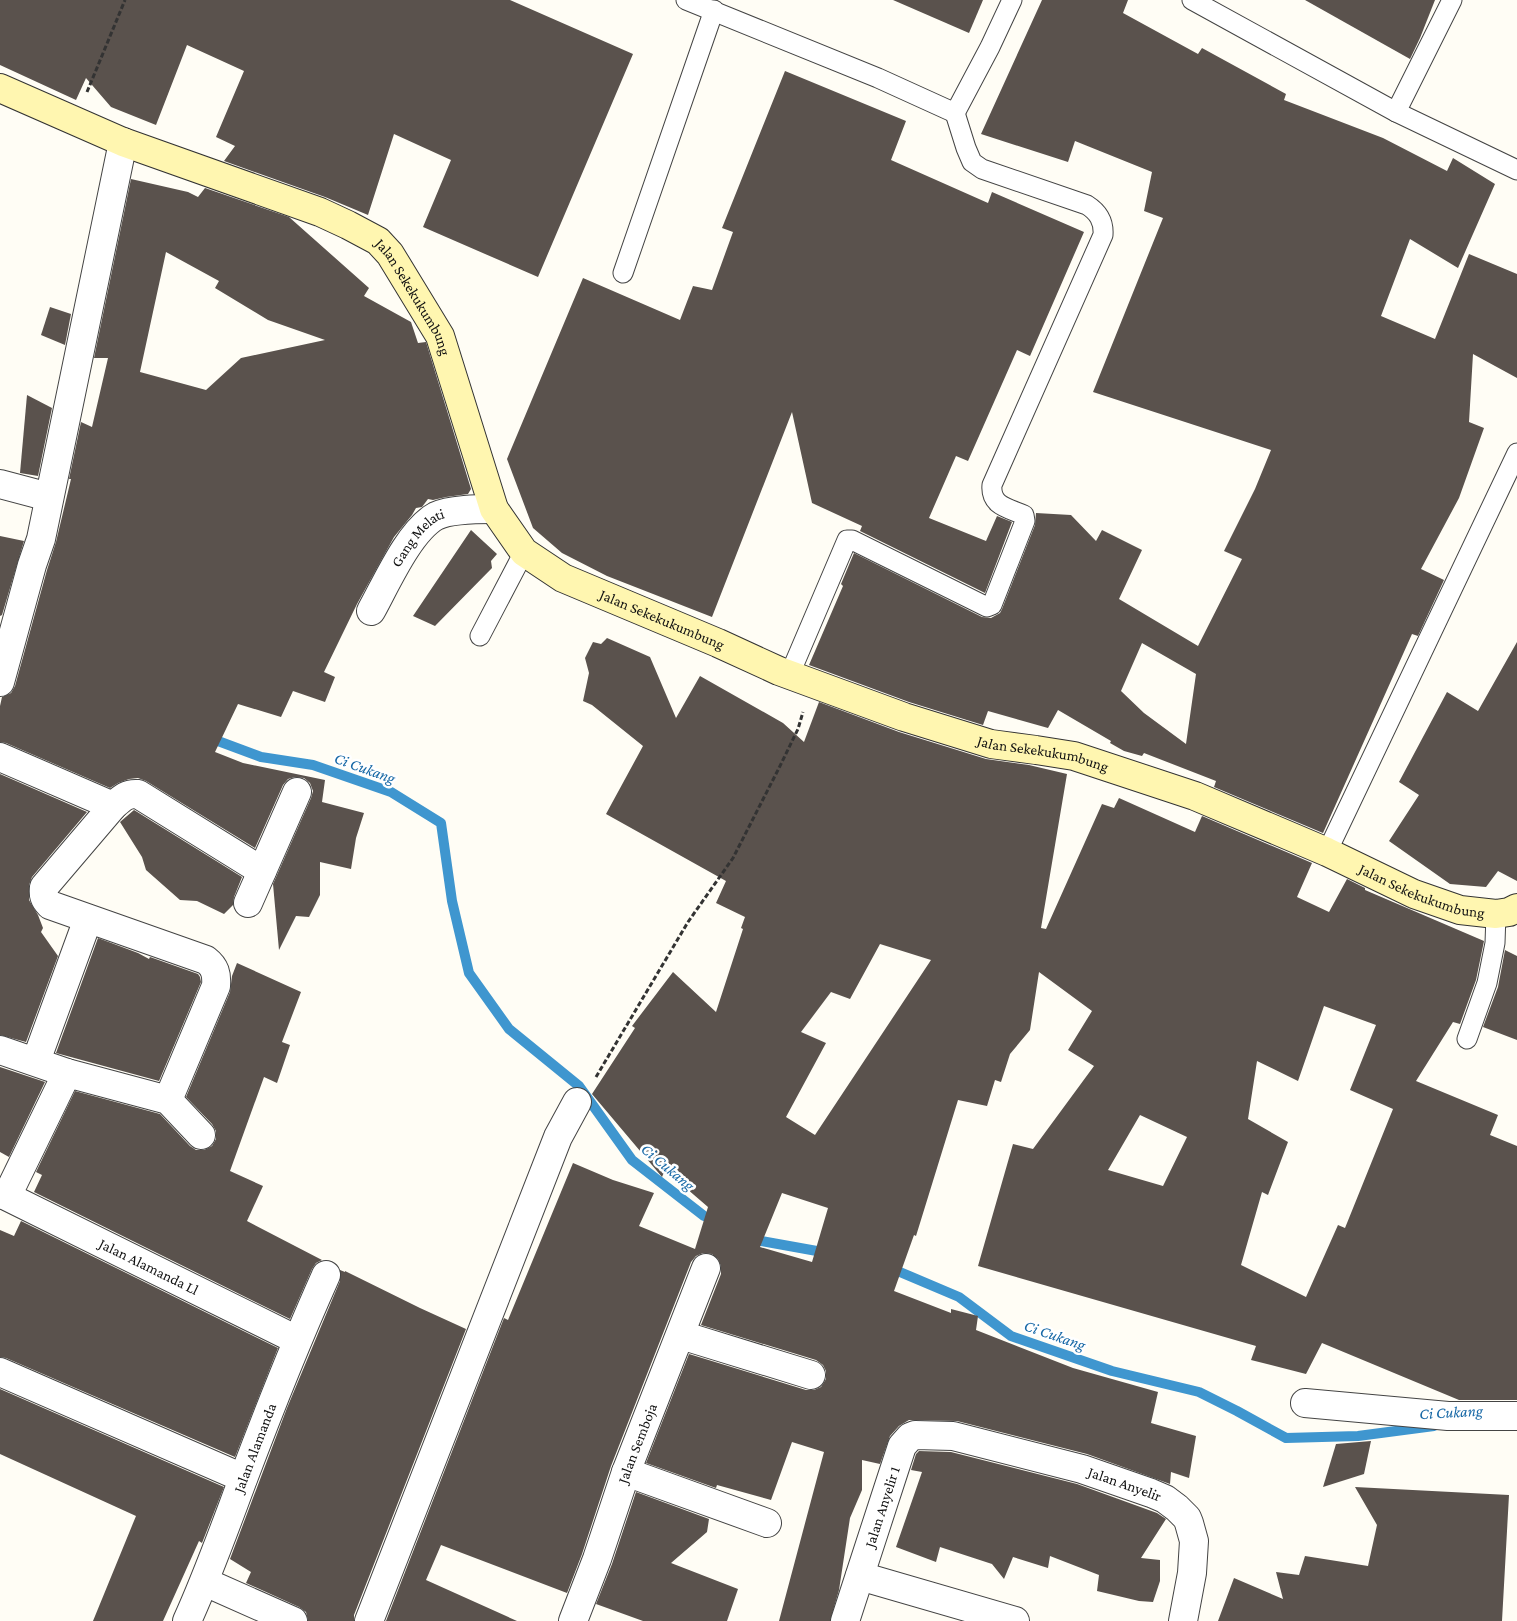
<svg xmlns="http://www.w3.org/2000/svg" width="1517" height="1621" font-family="'Crimson Pro',serif">
<style>
.lines{fill:none;stroke-linecap:round;stroke-linejoin:round}
.stream{stroke:#3f96cf;stroke-width:10}
.building{fill:#5a524d;fill-rule:evenodd}
.lane-casing{stroke:#444;stroke-width:21}
.street-casing{stroke:#444;stroke-width:30}
.secondary-casing{stroke:#333;stroke-width:30}
.path{stroke:#333;stroke-width:3;stroke-dasharray:5 2.5;stroke-linecap:butt}
.lane{stroke:#fff;stroke-width:19}
.street{stroke:#fff;stroke-width:28}
.secondary{stroke:#fff6b0;stroke-width:28}
.labels{text-anchor:middle;dominant-baseline:central;stroke-width:5;stroke-linejoin:round;paint-order:stroke}
.street-label{font-size:15px;fill:#111;stroke:#fff}
.water-label{font-size:16px;font-style:italic;fill:#1768a6;stroke:#fff}
</style>
<rect width="100%" height="100%" fill="#fffdf5"/>
<g class="lines">
<g class="stream">
<path d="M 210,735 L 218,741 L 261,757 L 313,765 L 391,792 L 441,823 L 452,901 L 469,973 L 509,1029 L 579,1086 L 632,1160 L 704,1216 L 718,1222"/>
<path d="M 752,1237 L 761,1241 L 828,1253"/>
<path d="M 888,1267 L 959,1297 L 1011,1336 L 1112,1371 L 1199,1392 L 1237,1411 L 1286,1438 L 1358,1436 L 1434,1426"/>
</g>
</g>
<g class="building">
<path d="M 0,0 L 510,0 L 633,54 L 538,277 L 423,227 L 451,160 L 394,134 L 368,215 L 325,197 L 224,161 L 235,146 L 216,137 L 244,71 L 187,45 L 156,125 L 111,107 L 86,78 L 76,100 L 0,65 Z"/>
<path d="M 893,0 L 983,0 L 969,33 Z"/>
<path d="M 1042,0 L 1128,0 L 1123,13 L 1198,54 L 1202,48 L 1286,94 L 1284,100 L 1383,138 L 1447,171 L 1453,158 L 1495,184 L 1458,268 L 1410,239 L 1381,316 L 1435,339 L 1469,254 L 1517,274 L 1517,378 L 1473,354 L 1469,422 L 1484,428 L 1459,498 L 1421,569 L 1444,580 L 1418,636 L 1412,634 L 1323,833 L 1214,787 L 1216,781 L 1144,753 L 1142,756 L 1124,751 L 1110,743 L 1111,741 L 1058,710 L 1048,728 L 988,711 L 983,725 L 909,702 L 809,665 L 843,586 L 841,584 L 854,553 L 982,617 L 991,618 L 1000,613 L 1002,609 L 1035,525 L 1036,513 L 1071,515 L 1096,541 L 1102,530 L 1142,550 L 1119,599 L 1198,646 L 1242,559 L 1224,551 L 1255,489 L 1271,450 L 1093,392 L 1163,218 L 1144,211 L 1152,172 L 1075,141 L 1068,162 L 981,134 ZM 1142,643 L 1196,674 L 1186,744 L 1144,713 L 1121,691 Z"/>
<path d="M 1305,0 L 1435,0 L 1420,38 L 1410,59 Z"/>
<path d="M 785,71 L 906,121 L 891,160 L 988,203 L 992,192 L 1084,232 L 1030,356 L 1017,350 L 968,461 L 956,456 L 929,518 L 986,541 L 997,516 L 1012,522 L 985,593 L 860,531 L 862,526 L 812,503 L 792,412 L 712,617 L 607,576 L 562,553 L 533,528 L 507,459 L 583,278 L 680,320 L 693,286 L 712,290 L 733,232 L 722,228 Z"/>
<path d="M 131,179 L 188,192 L 198,197 L 205,188 L 289,217 L 369,288 L 364,296 L 411,322 L 418,343 L 426,342 L 471,489 L 468,494 L 446,497 L 433,500 L 428,499 L 422,507 L 416,508 L 412,515 L 394,537 L 357,604 L 324,672 L 335,677 L 325,702 L 293,691 L 281,717 L 238,704 L 215,752 L 243,763 L 325,780 L 322,802 L 364,813 L 356,838 L 351,869 L 320,862 L 320,895 L 309,917 L 296,916 L 279,950 L 273,884 L 311,798 L 313,791 L 310,783 L 304,778 L 295,777 L 288,779 L 283,785 L 255,848 L 146,781 L 138,778 L 129,779 L 118,783 L 110,788 L 6,743 L 0,742 L 0,706 L 2,697 L 11,693 L 15,686 L 47,570 L 56,542 L 71,479 L 69,479 L 81,422 L 92,427 L 108,358 L 94,358 ZM 166,252 L 219,281 L 215,288 L 268,320 L 325,340 L 241,358 L 206,390 L 140,372 Z"/>
<path d="M 50,307 L 71,314 L 65,345 L 41,335 Z"/>
<path d="M 27,395 L 52,408 L 38,476 L 20,473 Z"/>
<path d="M 471,530 L 497,554 L 491,561 L 492,568 L 435,626 L 413,616 Z"/>
<path d="M 0,536 L 24,541 L 2,615 L 0,616 Z"/>
<path d="M 607,638 L 650,657 L 676,718 L 700,676 L 783,723 L 804,742 L 819,702 L 899,732 L 986,759 L 1029,765 L 1067,774 L 1041,928 L 1046,929 L 1102,804 L 1114,808 L 1119,798 L 1195,832 L 1202,816 L 1312,863 L 1297,897 L 1329,912 L 1347,879 L 1365,888 L 1365,890 L 1484,941 L 1476,980 L 1460,1024 L 1453,1022 L 1416,1081 L 1498,1115 L 1490,1135 L 1517,1146 L 1517,1400 L 1459,1400 L 1322,1343 L 1306,1374 L 1251,1360 L 1256,1346 L 978,1266 L 1013,1144 L 1033,1149 L 1094,1066 L 1068,1050 L 1092,1011 L 1039,972 L 1030,1030 L 1010,1054 L 1001,1082 L 995,1080 L 987,1106 L 958,1100 L 916,1236 L 914,1235 L 894,1291 L 951,1313 L 951,1309 L 978,1316 L 976,1330 L 1073,1368 L 1158,1392 L 1151,1423 L 1196,1436 L 1189,1478 L 1171,1472 L 1170,1484 L 1087,1454 L 957,1421 L 909,1420 L 899,1426 L 890,1436 L 880,1464 L 862,1460 L 862,1490 L 850,1518 L 839,1590 L 830,1621 L 779,1621 L 824,1452 L 792,1442 L 771,1500 L 717,1485 L 716,1488 L 646,1463 L 689,1354 L 806,1390 L 814,1390 L 821,1387 L 826,1379 L 826,1371 L 823,1365 L 816,1360 L 701,1325 L 721,1274 L 721,1266 L 718,1259 L 712,1254 L 703,1253 L 696,1256 L 691,1262 L 611,1466 L 582,1554 L 567,1593 L 441,1545 L 426,1580 L 517,1621 L 386,1621 L 504,1318 L 508,1320 L 573,1163 L 613,1180 L 654,1193 L 639,1226 L 695,1249 L 708,1207 L 665,1170 L 662,1177 L 592,1094 L 635,1028 L 632,1026 L 673,972 L 716,1012 L 743,929 L 741,928 L 745,917 L 716,903 L 726,881 L 606,814 L 643,746 L 592,705 L 583,701 L 589,673 L 585,658 L 593,642 L 601,644 ZM 880,944 L 931,960 L 815,1135 L 786,1117 L 826,1043 L 801,1032 L 831,992 L 850,999 ZM 1324,1006 L 1376,1025 L 1350,1090 L 1393,1109 L 1345,1228 L 1338,1225 L 1306,1297 L 1241,1265 L 1262,1192 L 1268,1195 L 1288,1142 L 1248,1119 L 1257,1061 L 1298,1081 ZM 1140,1115 L 1187,1137 L 1163,1186 L 1108,1170 ZM 782,1193 L 828,1208 L 812,1262 L 760,1247 Z"/>
<path d="M 1517,642 L 1517,881 L 1498,871 L 1486,887 L 1450,884 L 1389,841 L 1419,795 L 1399,782 L 1447,692 L 1478,711 Z"/>
<path d="M 0,774 L 87,812 L 32,877 L 29,885 L 29,900 L 38,915 L 43,928 L 41,932 L 58,956 L 26,1042 L 0,1035 Z"/>
<path d="M 134,810 L 242,877 L 234,897 L 233,905 L 224,914 L 197,901 L 180,900 L 146,870 L 142,857 L 120,822 Z"/>
<path d="M 98,938 L 138,953 L 149,959 L 150,957 L 198,974 L 200,977 L 201,982 L 159,1081 L 56,1053 Z"/>
<path d="M 1505,950 L 1517,956 L 1517,1040 L 1483,1027 L 1498,987 Z"/>
<path d="M 237,963 L 301,992 L 282,1042 L 290,1045 L 277,1083 L 264,1077 L 230,1171 L 263,1186 L 247,1221 L 322,1260 L 316,1263 L 312,1269 L 290,1319 L 34,1192 L 42,1175 L 36,1172 L 75,1091 L 160,1114 L 190,1146 L 196,1150 L 204,1150 L 212,1146 L 216,1139 L 216,1131 L 212,1124 L 186,1097 L 230,992 L 232,976 Z"/>
<path d="M 0,1067 L 45,1082 L 9,1157 L 0,1152 Z"/>
<path d="M 21,1221 L 278,1348 L 235,1457 L 6,1358 L 0,1357 L 0,1230 L 14,1236 Z"/>
<path d="M 340,1270 L 345,1272 L 345,1271 L 420,1308 L 466,1329 L 354,1615 L 354,1621 L 308,1621 L 306,1612 L 299,1607 L 246,1583 L 251,1572 L 230,1559 L 287,1408 L 340,1281 Z"/>
<path d="M 0,1389 L 224,1487 L 202,1543 L 199,1541 L 163,1621 L 93,1621 L 136,1516 L 0,1454 Z"/>
<path d="M 1371,1441 L 1364,1474 L 1323,1487 L 1336,1444 Z"/>
<path d="M 919,1451 L 951,1452 L 1077,1484 L 1157,1513 L 1166,1519 L 1141,1558 L 1160,1560 L 1160,1581 L 1153,1602 L 1139,1601 L 1097,1591 L 1099,1575 L 1050,1556 L 1048,1568 L 1013,1557 L 1004,1579 L 992,1564 L 940,1547 L 936,1562 L 896,1547 L 922,1472 L 911,1470 L 916,1454 Z"/>
<path d="M 1355,1487 L 1509,1495 L 1502,1621 L 1218,1621 L 1234,1578 L 1283,1599 L 1276,1572 L 1299,1575 L 1305,1556 L 1368,1566 L 1377,1525 Z"/>
<path d="M 636,1492 L 709,1519 L 707,1532 L 671,1563 L 738,1589 L 727,1621 L 643,1621 L 596,1604 L 612,1564 Z"/>
</g>
<g class="lines">
<defs>
<g id="lane">
<path d="M 686,0 L 878,78 L 955,113 L 990,47 L 1012,0"/>
<path d="M 1192,0 L 1396,112 L 1517,170"/>
<path d="M 1396,112 L 1452,0"/>
<path d="M 623,273 L 714,10"/>
<path d="M 480,636 L 524,552"/>
<path d="M 789,676 L 847,540 L 852,540 L 987,607 L 992,605 L 1025,521 L 1024,515 C 1008,508 990,506 992,485 L 1103,235 C 1104,221 1098,212 1087,205 L 982,169 L 972,162 L 966,148 L 955,113"/>
<path d="M 1327,852 L 1517,453"/>
<path d="M 1467,1039 L 1487,983 L 1495,943 L 1496,914"/>
</g>
<g id="street">
<path d="M 0,484 L 49,497"/>
<path id="s1" d="M 371,611 C 386,584 409,531 436,516 C 450,509 479,509 494,509"/>
<path d="M 0,682 L 32,565 L 41,539 L 123,142"/>
<path d="M 0,757 L 113,806"/>
<path d="M 248,903 L 297,792"/>
<path d="M 0,1050 L 67,1073 L 168,1100 L 201,1135"/>
<path d="M 36,1061 L 88,919"/>
<path d="M 168,1100 L 216,986 C 217,974 215,967 206,960 L 50,905 C 44,899 43,895 44,887 L 113,806 C 122,798 127,793 138,794 L 262,871"/>
<path id="s2" d="M 0,1193 L 297,1340"/>
<path d="M 7,1196 L 67,1073"/>
<path d="M 681,1335 L 811,1375"/>
<path d="M 0,1372 L 243,1478"/>
<path d="M 1305,1403 L 1448,1416 L 1517,1416"/>
<path d="M 626,1472 L 767,1523"/>
<path d="M 860,1576 L 1015,1621"/>
<path d="M 205,1582 L 293,1621"/>
<path id="s3" d="M 187,1621 C 208,1575 225,1527 243,1479 C 269,1410 296,1342 326,1275"/>
<path d="M 369,1621 L 558,1137 L 577,1102"/>
<path id="s4" d="M 573,1621 L 597,1559 L 626,1472 L 706,1268"/>
<path id="s5" d="M 845,1621 L 902,1446 L 910,1437 L 915,1435 L 953,1436 L 1082,1469 L 1151,1493 L 1165,1499 L 1177,1508 L 1187,1518 L 1189,1523 L 1194,1541 L 1192,1573 L 1183,1621"/>
</g>
<g id="secondary">
<path id="s6" d="M 0,88 L 123,142 L 320,212 L 348,225 L 378,241 L 390,254 L 440,336 L 494,509 L 524,552 L 563,578 L 718,643 L 779,671 L 904,717 L 991,744 L 1036,750 L 1074,756 L 1195,796 L 1327,852 L 1414,894 L 1460,910 L 1496,914 L 1509,912 L 1517,908"/>
</g>
</defs>
<use href="#lane" class="lane-casing"/>
<use href="#street" class="street-casing"/>
<use href="#secondary" class="secondary-casing"/>
<g class="path">
<path d="M 87,92 L 125,0"/>
<path d="M 596,1077 L 688,922 L 733,858 L 779,768 L 798,729 L 803,712"/>
</g>
<use href="#lane" class="lane"/>
<use href="#street" class="street"/>
<use href="#secondary" class="secondary"/>
</g>
<g class="labels">
<g class="street-label">
<text stroke="none"><textPath href="#s6" startOffset="475">Jalan Sekekukumbung</textPath></text>
<text stroke="none"><textPath href="#s1" startOffset="88">Gang Melati</textPath></text>
<text stroke="none"><textPath href="#s6" startOffset="910">Jalan Sekekukumbung</textPath></text>
<text stroke="none"><textPath href="#s6" startOffset="1315">Jalan Sekekukumbung</textPath></text>
<text stroke="none"><textPath href="#s6" startOffset="1720">Jalan Sekekukumbung</textPath></text>
<text stroke="none"><textPath href="#s2" startOffset="166">Jalan Alamanda Ll</textPath></text>
<text stroke="none"><textPath href="#s4" startOffset="189">Jalan Semboja</textPath></text>
<text stroke="none"><textPath href="#s3" startOffset="186">Jalan Alamanda</textPath></text>
<text stroke="none"><textPath href="#s5" startOffset="418">Jalan Anyelir</textPath></text>
<text stroke="none"><textPath href="#s5" startOffset="120">Jalan Anyelir 1</textPath></text>
</g>
<g class="water-label">
<text transform="translate(365 768) rotate(20)">Ci Cukang</text>
<text transform="translate(668 1167) rotate(40)">Ci Cukang</text>
<text transform="translate(1055 1335) rotate(19)">Ci Cukang</text>
<text transform="translate(1451 1412) rotate(-3)">Ci Cukang</text>
</g>
</g>
</svg>
